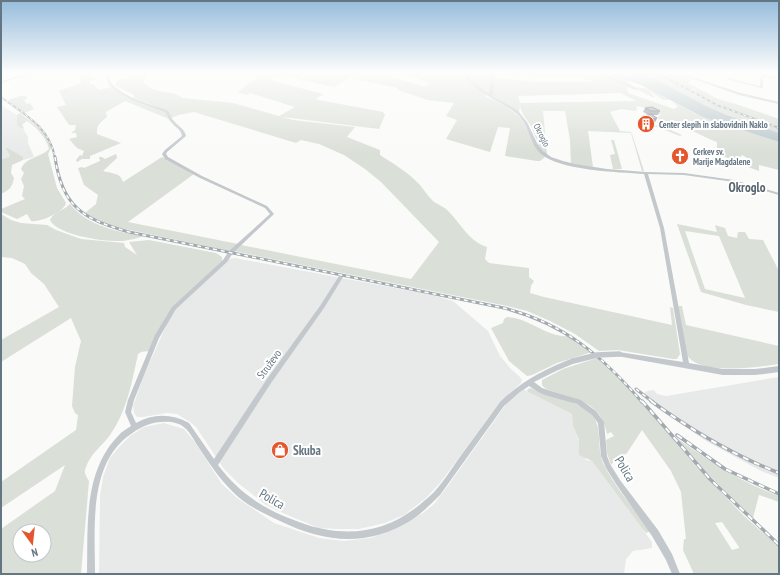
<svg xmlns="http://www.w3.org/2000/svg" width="780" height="575" font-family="'PT Sans Narrow',sans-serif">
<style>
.built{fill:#e8e9e9}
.green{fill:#dadfd7;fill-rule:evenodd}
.water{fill:#bbc7cb}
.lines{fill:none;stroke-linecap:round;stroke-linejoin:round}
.secondary-casing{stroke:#b3babf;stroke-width:2}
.street{fill:#c3c8cc;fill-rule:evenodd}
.secondary{fill:#fff;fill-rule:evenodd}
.rail-far2-casing{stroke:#a2aab0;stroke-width:2}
.rail-far1-casing{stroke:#a2aab0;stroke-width:3}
.rail-casing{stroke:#a2aab0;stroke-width:3.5}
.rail-far2{stroke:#fff;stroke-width:1;stroke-dasharray:3;stroke-linecap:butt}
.rail-far1{stroke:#fff;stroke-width:1.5;stroke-dasharray:4;stroke-linecap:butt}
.rail{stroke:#fff;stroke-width:2;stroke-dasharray:6;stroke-linecap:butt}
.street-bridge{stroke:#c3c8cc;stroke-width:5.5}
.wall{fill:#929a9f}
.shaded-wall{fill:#777d82}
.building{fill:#aab3b9;stroke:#777d82}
.labels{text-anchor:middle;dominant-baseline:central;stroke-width:4;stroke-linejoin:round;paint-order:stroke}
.far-poi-label{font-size:9px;font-weight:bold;fill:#657683;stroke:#fff;text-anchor:start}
.far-street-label{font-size:9px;fill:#657683;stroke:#fff}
.street-label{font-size:11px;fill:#657683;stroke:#fff}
.quarter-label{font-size:13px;font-weight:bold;fill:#57646e;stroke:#fff}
.near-poi-label{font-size:13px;font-weight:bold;fill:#657683;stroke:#fff;text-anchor:start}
.near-street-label{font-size:13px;fill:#657683;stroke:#fff}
</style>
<rect width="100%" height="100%" fill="#fafaf8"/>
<g class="built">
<path d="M 1,105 L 17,115 L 17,126 L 23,129 L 28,137 L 28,143 L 34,157 L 23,160 L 23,157 L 8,148 L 5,148 L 10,155 L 9,157 L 3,159 L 1,157 Z"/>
<path d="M 235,258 L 432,295 L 453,301 L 488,331 L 500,356 L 511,369 L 519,376 L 522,380 L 521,383 L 500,402 L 440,483 L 426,498 L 404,515 L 385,523 L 359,529 L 339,529 L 319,528 L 285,514 L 266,505 L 238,483 L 224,469 L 196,427 L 190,422 L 177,414 L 167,413 L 143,417 L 137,417 L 134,413 L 133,406 L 144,375 L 170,317 L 179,305 L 229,259 Z"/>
<path d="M 779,377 L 779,478 L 761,471 L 706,441 L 641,396 L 647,391 L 654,390 L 657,394 L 666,396 Z"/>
<path d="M 524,389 L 528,392 L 572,414 L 573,426 L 586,460 L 592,461 L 652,542 L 652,548 L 633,551 L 626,559 L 624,574 L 99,574 L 100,496 L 103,477 L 110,458 L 119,447 L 130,436 L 144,427 L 164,423 L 184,429 L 194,441 L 222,484 L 237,498 L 274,523 L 319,538 L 344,541 L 370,538 L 386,533 L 423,513 L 434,504 L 447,487 L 507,403 Z"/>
</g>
<g class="green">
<path d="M 83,73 L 89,73 L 92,77 L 95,78 L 95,80 L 91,81 L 89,84 L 93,84 L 99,90 L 112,87 L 125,96 L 164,111 L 167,114 L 169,119 L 125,101 L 106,112 L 107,117 C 101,122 96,125 97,134 L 121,143 L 90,156 L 90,159 L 82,159 L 77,162 L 76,160 L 80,155 L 82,156 L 84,151 L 77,148 L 69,139 L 77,137 L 76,133 L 71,133 L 75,130 L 76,125 L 69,125 L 57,107 L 66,105 L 59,91 L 81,83 L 80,78 Z"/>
<path d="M 120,73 L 148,73 L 143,83 L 155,90 L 175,94 L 183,98 L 233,103 L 293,120 L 355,127 L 347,137 L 380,150 L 380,155 C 394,164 409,173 420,185 C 424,190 427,195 432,200 C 436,204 443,206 447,210 C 461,223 468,241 487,247 L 485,259 L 489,263 L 529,268 L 529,277 L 534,281 L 531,286 L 530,293 L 544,297 L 672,325 L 670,307 L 673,308 L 680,354 L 677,359 L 673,359 L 618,350 L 599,351 L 575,334 L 550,321 L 527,311 L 507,306 L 233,251 L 241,245 L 411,279 L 439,242 L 381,182 L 365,169 L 344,155 L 319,144 L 301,140 L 296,143 L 194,112 L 178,115 L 172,118 C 168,108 144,103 134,98 L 134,95 L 115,85 L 117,80 L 127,78 L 127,76 L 121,75 Z"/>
<path d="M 263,73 L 390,74 L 389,76 L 425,87 L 430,83 L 405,74 L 464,73 L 472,84 L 486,95 L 485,96 L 506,106 L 522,119 L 537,149 L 545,157 L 540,161 L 537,161 L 505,156 L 510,128 L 498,127 L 490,152 L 446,139 L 457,120 L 446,116 L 454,103 L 428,100 L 398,90 L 398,88 L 349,78 L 334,87 L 280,75 L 270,80 L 323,94 L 316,99 L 319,100 L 383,112 L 385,115 L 379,129 L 283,117 L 279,116 L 295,107 L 250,93 L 247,95 L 238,92 Z"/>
<path d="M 467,73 L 492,73 L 490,94 L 489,94 L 480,89 Z"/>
<path d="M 505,73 L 607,73 L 629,80 L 627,81 C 636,91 643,86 651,90 C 658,93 663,97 669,100 C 661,102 656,93 648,91 L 655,97 L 652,97 L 622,82 L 627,86 L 628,93 L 674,109 L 678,107 L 673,102 L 705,118 L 779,142 L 779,170 L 759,165 L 759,171 L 748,167 L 753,162 L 747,160 L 749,159 L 742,155 L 736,162 L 717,153 L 717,142 C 706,138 671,119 662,123 L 666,128 L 682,135 L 680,136 L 657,127 L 653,126 L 659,125 L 657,122 L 659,120 L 657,117 L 661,115 L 652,110 L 638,106 L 636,107 L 637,110 L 635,111 L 621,109 L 610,112 L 620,131 L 631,132 L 632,134 L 644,171 L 642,171 L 631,133 L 588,131 L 593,167 L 571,164 L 570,140 L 565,111 L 543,111 L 547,155 C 538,147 536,138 532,128 C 527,118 523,118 520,106 L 519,113 L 492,96 L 492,77 L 539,82 L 594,82 L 579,77 L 546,77 ZM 621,93 L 636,101 L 520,103 L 518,96 Z"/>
<path d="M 648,73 L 656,73 L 696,96 L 724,109 L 779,129 L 779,133 C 734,118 687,102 648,73 Z"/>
<path d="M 659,73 L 673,73 L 690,79 L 691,80 L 688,83 L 718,99 L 736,104 L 779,119 L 779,127 L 727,108 L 693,92 L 696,91 L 693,89 L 688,90 Z"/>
<path d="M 20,96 L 25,96 L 28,98 L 24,100 L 27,104 L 30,103 L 34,109 L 24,113 L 8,100 Z"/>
<path d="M 20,113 C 33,124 47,130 51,148 L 48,154 L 57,188 L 66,203 C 64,212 39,223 31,221 L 27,214 L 17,219 L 1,212 L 1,209 L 25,199 L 22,196 L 24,186 L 21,179 L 24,173 L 21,169 C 26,157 40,158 49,149 C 47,138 36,127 27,121 L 22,125 L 24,128 L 23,129 L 17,126 L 17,115 Z"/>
<path d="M 611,140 L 614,140 L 622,169 L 613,169 L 610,155 L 615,154 Z"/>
<path d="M 5,148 L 8,148 L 23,157 L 23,160 L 12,165 L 11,173 L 14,178 C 12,187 10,190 1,194 L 1,157 L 3,159 L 9,157 L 10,155 Z"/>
<path d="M 116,154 L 117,158 L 103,171 C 112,174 120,172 123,182 L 162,157 L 194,174 L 128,222 L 238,244 L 230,251 L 111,226 L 85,213 L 96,204 L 98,195 L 84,185 L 78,168 L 82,167 L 84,168 L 100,161 L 99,157 L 102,157 L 105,159 Z"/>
<path d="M 70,204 C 87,226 118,232 144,236 C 138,238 130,240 123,241 C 107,242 58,236 50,220 C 53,212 65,210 70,204 Z"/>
<path d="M 1,214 L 11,220 L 21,223 L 47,225 L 56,230 L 81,239 L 124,243 L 125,247 L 137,255 L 129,242 L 149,240 L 216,253 L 222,257 L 222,261 L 174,307 L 149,351 L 141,352 L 138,354 C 132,382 127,411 110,435 C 102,446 91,453 86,467 C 83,472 86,476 89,481 L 81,574 L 1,574 L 1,529 L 55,491 L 65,465 L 1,508 L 1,482 L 76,430 L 78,415 L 75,413 L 72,406 L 75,367 L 81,341 L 71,318 L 1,362 L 1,340 L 59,307 L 44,284 L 31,273 L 25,264 L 12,258 L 1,257 ZM 20,531 L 44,531 L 44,555 L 20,555 Z"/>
<path d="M 677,224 L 717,232 L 715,225 L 725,228 L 728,236 L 737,238 L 738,232 L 745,232 L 749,239 L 763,240 L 779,271 L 779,312 L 746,305 L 701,292 ZM 685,231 L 719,236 L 745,298 L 705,289 Z"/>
<path d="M 678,306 L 682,306 L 686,325 L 779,346 L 779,364 C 759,367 699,376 687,355 C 682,345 680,317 678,306 Z"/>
<path d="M 507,317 C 529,318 547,338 569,336 L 592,352 L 557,363 L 532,375 L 527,376 L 509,361 L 491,328 L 503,323 L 504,319 Z"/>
<path d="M 597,358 L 637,397 L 695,465 L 743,515 L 779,547 L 779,574 L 694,574 L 683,550 L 684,539 L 686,539 L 681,492 L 671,471 L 642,430 L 627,453 L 615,460 L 611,465 L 607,453 L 606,440 L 614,436 L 611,432 L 607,434 C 601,403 581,401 555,392 C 550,390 546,390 542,385 L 542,380 L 563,369 ZM 722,522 L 739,547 L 739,548 L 732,550 L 715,523 Z"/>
<path d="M 530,388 C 534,389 537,392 541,393 C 560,400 594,402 598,428 C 600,442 598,455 606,469 C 618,491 636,511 650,531 L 646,533 L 641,527 L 592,461 L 579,455 L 579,440 L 573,426 L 572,414 L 528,392 L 527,390 Z"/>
<path d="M 675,437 C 708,460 740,482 779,496 L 779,502 L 759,495 L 753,518 L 709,475 Z"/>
</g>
<path class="water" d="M 607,73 C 616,73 623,78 631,76 L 630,73 L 648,73 L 657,80 L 706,106 L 727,115 L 779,133 L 779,142 L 705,118 L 641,85 Z"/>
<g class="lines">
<defs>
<path id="secondary" d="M 761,73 L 779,75 L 779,77 L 763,74 Z"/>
</defs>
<use href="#secondary" class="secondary-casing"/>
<g class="street">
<path d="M 31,73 L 36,73 L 1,83 L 1,81 Z"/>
<path d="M 105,73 L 107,73 C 109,77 110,82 113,85 C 125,98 150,104 167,110 C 171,114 171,119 175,122 C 180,128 184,128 186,136 L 167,152 L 166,154 L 168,157 L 202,176 L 267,206 L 274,214 L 233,253 L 227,262 L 176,309 L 159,338 L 134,400 L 131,412 L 136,423 C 154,413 172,414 189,423 L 214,459 L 267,379 L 320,306 L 339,276 L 341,275 L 343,277 L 324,308 L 271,383 L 218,465 C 240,494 265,510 299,522 C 345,539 387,534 424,501 C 428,498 432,494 435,491 C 443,482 450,471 457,461 C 471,441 486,422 500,402 C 522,381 545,369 573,358 L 575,359 L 576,361 L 575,363 L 556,371 L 534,382 L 542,388 L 548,390 L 581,400 L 596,411 L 604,422 L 607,456 L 610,464 L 620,480 L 658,530 L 672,554 L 680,574 L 672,574 L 666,560 L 652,536 L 616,484 L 606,468 L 601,456 L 598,423 L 592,415 L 577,404 L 545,395 L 538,392 L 529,386 L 520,392 L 504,406 L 440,495 C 431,504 421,514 410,521 C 367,547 325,543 280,521 C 263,513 245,505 232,491 C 219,478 209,463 199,448 C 195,442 190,432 185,428 C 177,420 160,421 150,424 C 143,426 138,429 131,434 C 88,463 95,528 95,574 L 87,574 C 88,527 83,471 119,435 C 122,431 127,429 131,426 L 125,412 L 128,400 L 155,335 L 172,307 L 223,260 L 229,251 L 270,214 L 265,208 L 200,178 L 165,159 L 162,154 L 165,150 L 182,136 C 181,129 176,128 172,123 C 168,120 168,115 165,112 L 132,100 L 118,92 L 109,85 Z"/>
<path d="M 464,73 L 466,73 C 473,82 480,88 489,94 L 492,73 L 494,73 L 493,94 L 492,96 L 512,107 L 519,112 L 527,122 L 537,143 L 543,151 L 551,157 L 563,161 L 575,164 L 607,169 L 646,172 L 684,173 L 734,180 L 779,193 L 779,195 L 734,182 L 684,175 L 648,174 L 664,228 L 689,363 L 723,369 L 755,369 L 779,366 L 779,372 L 755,375 L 723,375 L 617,356 L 616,354 L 617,352 L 619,352 L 683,362 L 660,228 L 644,174 C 618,172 559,171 540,153 C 529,142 529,124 517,114 C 504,103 488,98 475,87 C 470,83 467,78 464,73 Z"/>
<path d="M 598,73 L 602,73 L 638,89 L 635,90 Z"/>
<path d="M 676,73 L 680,73 L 741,93 L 779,102 L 779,104 L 739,95 Z"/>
<path d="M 746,73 L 753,73 L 779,77 L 779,79 L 766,77 L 763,78 L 763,87 L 761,88 L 726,79 L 728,78 L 760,86 L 760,78 L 763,76 Z"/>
</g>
<use href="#secondary" class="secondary"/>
<defs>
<g id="rail-far2">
<path d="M 657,73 L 717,105 L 779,128"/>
<path d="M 1,97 C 24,114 50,127 55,158"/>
</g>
<g id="rail-far1">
<path d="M 55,157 C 62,207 83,219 129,232 L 504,308 C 565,324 601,355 642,402"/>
<path d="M 636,389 L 653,402"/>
</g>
<g id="rail">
<path d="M 642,401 L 710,479 L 779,545"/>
<path d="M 651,401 C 691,430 733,455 779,473"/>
<path d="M 677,435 L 725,469 L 779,494"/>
</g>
</defs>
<use href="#rail-far2" class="rail-far2-casing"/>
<use href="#rail-far1" class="rail-far1-casing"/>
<use href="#rail" class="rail-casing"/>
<use href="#rail-far2" class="rail-far2"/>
<use href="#rail-far1" class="rail-far1"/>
<use href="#rail" class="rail"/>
<path class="street-bridge" d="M 573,361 L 597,355 L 619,354"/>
</g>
<path class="wall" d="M 645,108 L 660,111 L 658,115 L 652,115 L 657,118 L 654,124 L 645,126 L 640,122 L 643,116 L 649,115 L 643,112 Z"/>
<path class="shaded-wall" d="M 657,118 L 654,124 L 645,126 L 648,120 Z"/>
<g class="building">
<path d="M 652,107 L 660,111 L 651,111 L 645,108 Z"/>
<path d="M 651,114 L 657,118 L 648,120 L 643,116 Z"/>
</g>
<linearGradient id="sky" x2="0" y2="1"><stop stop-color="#96bcdc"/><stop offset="0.47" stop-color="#fdfdfc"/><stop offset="1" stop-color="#fdfdfc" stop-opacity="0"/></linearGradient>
<rect width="780" height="154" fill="url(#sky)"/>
<defs>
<symbol id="building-disc" viewBox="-11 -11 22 22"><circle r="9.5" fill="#e4572e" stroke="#fff"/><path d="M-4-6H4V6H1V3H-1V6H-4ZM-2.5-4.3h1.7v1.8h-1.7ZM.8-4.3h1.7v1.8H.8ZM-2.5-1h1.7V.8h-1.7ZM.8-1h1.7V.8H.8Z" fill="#fff"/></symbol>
<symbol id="church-disc" viewBox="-11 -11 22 22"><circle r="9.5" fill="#e4572e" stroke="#fff"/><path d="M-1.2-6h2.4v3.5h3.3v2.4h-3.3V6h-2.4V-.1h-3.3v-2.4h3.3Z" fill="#fff"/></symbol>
<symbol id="shop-disc" viewBox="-11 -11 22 22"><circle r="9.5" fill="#e4572e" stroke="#fff"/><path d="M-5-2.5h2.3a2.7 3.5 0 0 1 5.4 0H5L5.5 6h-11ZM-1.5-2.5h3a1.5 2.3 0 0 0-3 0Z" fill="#fff"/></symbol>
</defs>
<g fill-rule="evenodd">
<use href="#building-disc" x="636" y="114" width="20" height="20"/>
<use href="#church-disc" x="670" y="146" width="20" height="20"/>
<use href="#shop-disc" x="270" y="440" width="20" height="20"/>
</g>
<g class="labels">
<g class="far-poi-label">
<text x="659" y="124">Center slepih in slabovidnih Naklo</text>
<text x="693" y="151">Cerkev sv.<tspan x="693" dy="10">Marije Magdalene</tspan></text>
</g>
<g class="far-street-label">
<text transform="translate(542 135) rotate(63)">Okroglo</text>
</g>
<g class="street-label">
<text transform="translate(269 364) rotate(-54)">Struževo</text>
</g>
<g class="quarter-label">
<text x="747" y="187">Okroglo</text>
</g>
<g class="near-poi-label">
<text x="293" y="450">Skuba</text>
</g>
<g class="near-street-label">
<text transform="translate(625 469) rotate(59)">Polica</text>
<text transform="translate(272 499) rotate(30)">Polica</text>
</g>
</g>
<rect width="780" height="575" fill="none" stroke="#657683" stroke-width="4"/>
<g transform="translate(32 543) rotate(165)"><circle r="19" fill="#ffffff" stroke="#c1c8cd"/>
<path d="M0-3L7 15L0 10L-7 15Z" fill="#e4572e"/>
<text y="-6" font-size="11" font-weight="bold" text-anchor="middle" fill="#657683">N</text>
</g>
</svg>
